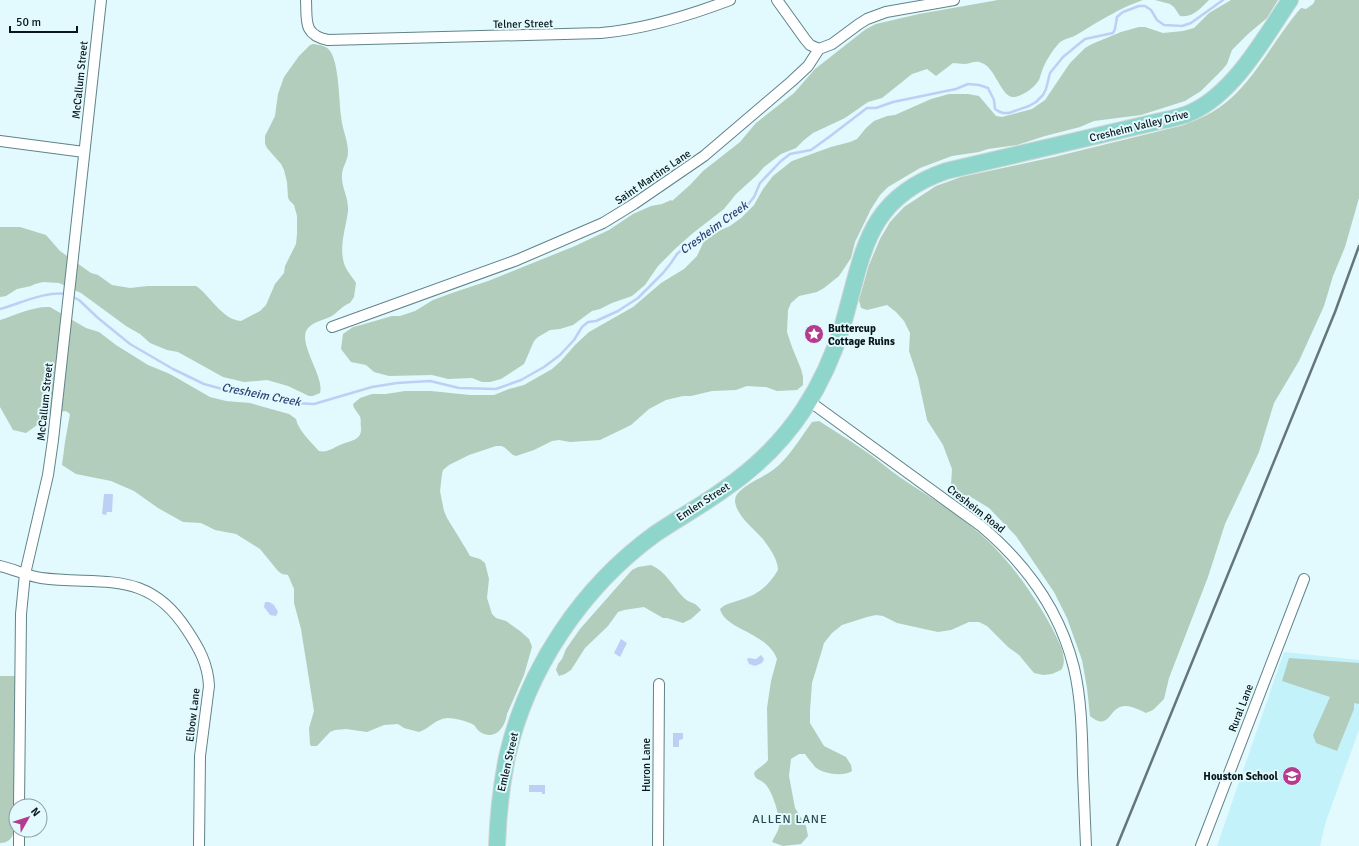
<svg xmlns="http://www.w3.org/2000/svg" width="1359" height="846" font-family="Signika,sans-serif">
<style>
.built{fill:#c3f2fb}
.green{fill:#b2cdbb}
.water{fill:#bcd0f6}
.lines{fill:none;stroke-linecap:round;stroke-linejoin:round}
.stream{stroke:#bcd0f6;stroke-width:2.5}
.minor-casing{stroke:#608389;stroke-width:12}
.primary-casing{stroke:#d3d5d6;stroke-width:18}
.minor{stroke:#fff;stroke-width:10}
.primary{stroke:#8ed5cc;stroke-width:16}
.rail{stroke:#64767a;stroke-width:2.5}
.labels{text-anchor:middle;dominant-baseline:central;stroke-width:4;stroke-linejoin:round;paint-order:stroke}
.street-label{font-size:11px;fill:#081619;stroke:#e2f9fd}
.poi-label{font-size:11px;font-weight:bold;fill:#081619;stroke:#e2f9fd;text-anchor:start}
.water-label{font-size:12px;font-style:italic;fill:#2e4677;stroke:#e2f9fd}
.neighbourhood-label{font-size:12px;letter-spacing:1px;fill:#27484e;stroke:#e2f9fd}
</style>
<rect width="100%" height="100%" fill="#e2f9fd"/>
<path class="built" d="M 1284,652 L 1359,660 L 1359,730 L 1326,821 L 1320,846 L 1217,846 Z"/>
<g class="green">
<path d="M 998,0 L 1143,0 C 1120,8 1099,21 1078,34 C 1072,38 1065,38 1059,43 C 1052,51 1045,62 1042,71 C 1041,74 1040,77 1039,80 C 1034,88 1023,96 1014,97 C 1001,98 996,68 982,63 C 976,60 971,63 965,64 C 961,64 957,63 953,63 L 936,76 L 927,69 L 912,74 L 882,98 L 868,102 L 845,118 L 813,133 L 804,140 L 796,148 L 781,154 L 764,167 L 757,175 L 736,194 L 724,209 L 693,233 L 676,248 L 658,266 L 645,285 L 632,296 L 612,303 L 600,309 L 592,311 L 573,325 L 560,329 L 550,330 L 538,337 L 534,341 L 524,364 L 501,379 L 490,382 L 482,382 L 472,378 L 448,379 L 432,375 L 389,376 L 374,372 L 366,365 L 351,362 L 341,349 L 343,334 L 353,327 L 361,325 L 392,316 L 400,316 L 415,311 L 433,300 L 452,293 L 488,281 L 575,246 L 609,230 L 633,214 L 651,206 L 662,204 L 671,200 L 672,201 L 690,185 L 703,171 L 740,142 L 756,123 L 794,93 L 815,69 L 866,29 L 876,24 L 919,14 Z"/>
<path d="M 1155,0 L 1209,0 C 1201,8 1193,18 1180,16 L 1174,7 L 1170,4 Z"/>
<path d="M 1231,0 L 1278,0 L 1267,18 L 1248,34 L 1232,50 L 1227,64 L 1222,70 L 1201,91 L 1185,101 L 1141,115 L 1094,121 L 1080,127 L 1045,136 L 1017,145 L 988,149 L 979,152 L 952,156 L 920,168 L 888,187 L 880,195 L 871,209 L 855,242 L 851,258 L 839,276 L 824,288 L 817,292 L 799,296 L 791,303 L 788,310 L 787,332 L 792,347 L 801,369 L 803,377 L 803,385 L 797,390 L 777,391 L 766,387 L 747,386 L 736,390 L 712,391 L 691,396 L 683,396 L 666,400 L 649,409 L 631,425 L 600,440 L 570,442 L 559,440 L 552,441 L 534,450 L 516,456 L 513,455 L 504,447 L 501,446 L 496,446 L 469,455 L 449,465 L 443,470 L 442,474 L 440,491 L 444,511 L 447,518 L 466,549 L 470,556 L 480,559 L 485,563 L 489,579 L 487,598 L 492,614 L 496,618 L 506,621 L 520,631 L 529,639 L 531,644 L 532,647 L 524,675 L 507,714 C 505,728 495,741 480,732 C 477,730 476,727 474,725 C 467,721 455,718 447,718 C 435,719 429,729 419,732 L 404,728 L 398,724 L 384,725 L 367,732 L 346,729 L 335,730 L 330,732 L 317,746 L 311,746 L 310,744 L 309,728 L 314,711 L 301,629 L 294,603 L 294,589 L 288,575 L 282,574 L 278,571 L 260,549 L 236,534 L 215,530 L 201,523 L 183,522 L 158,508 L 134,491 L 111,481 L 76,474 L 62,465 L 65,442 L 70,414 L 66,411 L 46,415 L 40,423 L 26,433 L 13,430 L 0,407 L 0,320 C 16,315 33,306 50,307 L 86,328 L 99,332 L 116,345 L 148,365 L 170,374 L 210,397 L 226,401 L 250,403 L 289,414 L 296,419 C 298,430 312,443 319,451 C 327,453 333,448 340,445 C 351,440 362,441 361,427 C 360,423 362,419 359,415 C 357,411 354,410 353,404 L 360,398 L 372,394 L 386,394 L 405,391 L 431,391 L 470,395 L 494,395 L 509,389 L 524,385 L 552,369 L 561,361 L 575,345 L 589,332 L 633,307 L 661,283 L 684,269 L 697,256 L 704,241 L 712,234 L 730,226 L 741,218 L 754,205 L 763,189 L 773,176 L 792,161 L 831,147 L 850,142 L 857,139 L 866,128 L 874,121 L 887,116 L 895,115 L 931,99 L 949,94 L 968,94 L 979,96 L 996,116 L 1002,117 L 1032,109 L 1045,100 L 1070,63 L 1085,48 L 1092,44 L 1121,32 L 1139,27 L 1145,27 L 1163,33 L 1183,31 L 1194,28 L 1209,13 Z"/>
<path d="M 1315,0 L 1359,0 L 1359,198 L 1345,247 L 1333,276 L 1324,306 L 1299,361 L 1274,403 L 1259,452 L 1225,524 L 1208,577 L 1169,678 L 1164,699 L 1153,710 L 1146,713 C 1140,710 1132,706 1126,706 C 1108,705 1111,733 1090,716 L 1087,688 L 1082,660 L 1067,618 L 1054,592 L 1016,536 L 989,508 L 971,497 L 958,493 L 951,485 L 952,469 L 943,445 L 927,420 L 918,378 L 909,351 L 910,333 L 904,321 L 896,312 L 887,305 L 867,310 L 861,308 L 859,300 L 869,265 L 880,239 L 890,222 L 904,207 L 936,186 L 961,177 L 1054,157 L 1184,125 C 1196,120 1209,115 1220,107 C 1252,86 1275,37 1301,8 L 1306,9 L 1313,4 Z"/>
<path d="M 313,44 C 319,45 326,45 330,51 C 339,63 339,101 341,116 C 342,129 348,140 348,152 C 348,161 342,167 342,175 C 341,187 349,198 348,211 C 346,227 340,243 343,259 C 344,268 351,275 356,283 L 354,297 L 350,303 C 341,306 338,313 330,317 C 323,320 313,322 308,328 C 296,342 325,376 320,393 L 313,396 L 309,396 L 288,386 L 267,380 L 244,382 L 223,377 L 178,352 L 167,350 L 150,343 L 140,334 L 126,326 L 81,293 L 59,283 L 43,282 L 35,284 L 31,286 L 17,289 L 6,296 L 0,297 L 0,227 L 20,227 L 46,235 L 60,251 L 91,273 L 98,275 L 112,285 L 130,288 L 148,286 L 196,286 C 210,295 222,320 241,321 L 260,311 L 266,305 L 275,284 L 284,273 L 285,266 L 296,244 L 297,234 L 297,216 L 294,205 L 289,200 L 288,197 L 287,182 L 284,170 L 281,164 L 267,148 L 265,144 L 265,136 L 275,116 L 278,94 L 284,77 L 299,56 L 310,45 Z"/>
<path d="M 819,421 C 833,430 848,439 862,449 C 876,458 888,469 901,478 C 931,498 963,517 989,542 C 1013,565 1038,601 1053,630 C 1058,640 1069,659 1061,670 L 1052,674 L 1043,675 L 1034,673 L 1019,655 L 1008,647 L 987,626 L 979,622 L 969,622 L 951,630 L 938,632 L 897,623 L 883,616 L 876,615 L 867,617 L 842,625 L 832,633 L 824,643 L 822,650 L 812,683 L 810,710 L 810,723 L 824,746 L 846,757 L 851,765 L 852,771 C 843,777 823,774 815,767 C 812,763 808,758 805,754 L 799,754 L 791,759 L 789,776 L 795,808 L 806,826 L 808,836 L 801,844 L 783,846 L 772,842 C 774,837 778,832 779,827 C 781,818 772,789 764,783 C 760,779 755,780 754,773 C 757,768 764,766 768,760 L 767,708 L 771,681 L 777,659 C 767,632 725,630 720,609 C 726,603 735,602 743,599 C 759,594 769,585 778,570 C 778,559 769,547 762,538 C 754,529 726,507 738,493 C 747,483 762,478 773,470 C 788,459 801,437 812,422 Z"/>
<path d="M 651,565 C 666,571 673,587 684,598 C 690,604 695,601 701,610 L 691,619 L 683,623 L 667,618 L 663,618 L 644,607 L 624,610 L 618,612 L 608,626 L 585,648 L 571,670 L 565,674 L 559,676 L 556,670 L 558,664 L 562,659 L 566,649 L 580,629 L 632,570 L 638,567 Z"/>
<path d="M 1289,658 L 1359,663 L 1359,704 L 1354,703 L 1354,709 L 1337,751 L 1316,743 L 1313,735 L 1330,697 L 1282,681 Z"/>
<path d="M 0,676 L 15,676 L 14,831 C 12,839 8,843 0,843 Z"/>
</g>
<g class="water">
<path d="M 104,494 L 113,494 L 112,512 L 107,512 L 106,515 L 102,514 Z"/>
<path d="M 265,602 L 269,602 L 274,605 L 278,612 L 276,616 L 270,615 L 264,607 Z"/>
<path d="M 621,639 L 627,643 L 620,657 L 614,653 Z"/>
<path d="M 761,655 L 764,659 L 762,663 L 755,666 L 749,664 L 747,659 L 748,658 L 756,659 Z"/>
<path d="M 673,733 L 683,733 L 683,739 L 679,740 L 679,747 L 673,747 Z"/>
<path d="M 529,785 L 545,785 L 545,794 L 542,794 L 542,792 L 529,792 Z"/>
</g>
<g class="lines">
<g class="stream">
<path d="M 71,296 L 79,300 L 98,318 L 130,344 L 173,369 L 204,384 L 233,392 L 293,403 L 314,404 L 372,387 L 397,383 L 430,381 L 459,388 L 496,389 L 521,380 L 544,367 L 560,355 L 574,340 L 582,327 L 588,322 L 596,321 L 618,311 L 638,298 L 663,273 L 671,263 L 677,254 L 692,241 L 746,207 L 754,197 L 760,183 L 781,161 L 790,154 L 811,150 L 829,137 L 867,108 L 876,108 L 893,102 L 956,89 L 968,84 L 979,85 L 988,88 L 994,100 L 995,109 L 998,111 L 1003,113 L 1009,113 L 1029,106 L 1036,102 L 1043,95 L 1046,89 L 1050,73 L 1063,57 L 1085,39 L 1113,33 L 1115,29 L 1117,17 L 1123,12 L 1139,6 L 1145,6 L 1151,10 L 1157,20 L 1164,25 L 1182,26 L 1191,23 L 1223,0"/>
<path d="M 0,309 C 22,303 44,291 67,294"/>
</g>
<defs>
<g id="minor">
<path d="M 306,0 C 307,21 303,35 328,40 L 601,33 C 646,29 688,16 730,0"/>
<path d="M 777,0 L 805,39 L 810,45 L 819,49"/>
<path d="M 0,141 L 84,152"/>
<path d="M 332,327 L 517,260 L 603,223 L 634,204 L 704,156 L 792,81 L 808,66 L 819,49 L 832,44 L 859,24 L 867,19 L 886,12 L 954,0"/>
<path d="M 809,401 L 981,526 C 1025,563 1060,611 1074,668 C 1082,702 1082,738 1083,773 C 1084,798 1085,822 1086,846"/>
<path d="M 0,566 C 14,569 27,576 41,578 C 102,586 147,568 187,630 C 199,648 208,664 209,686 L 200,756 L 199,846"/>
<path d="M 19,806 L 21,614 L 25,574 L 48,475 L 53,440 L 101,0"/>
<path d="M 19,830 L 19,846"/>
<path d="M 658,846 L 659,684"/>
<path d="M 1201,846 L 1304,579"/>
</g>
<path id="primary" d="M 497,846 C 498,816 501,787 507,757 C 527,669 582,587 655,534 C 677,519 701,506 723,490 C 754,469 783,441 804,409 C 821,383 834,354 843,324 C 864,253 865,199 946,171 L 1160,121 C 1171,119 1182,117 1192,112 C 1235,92 1264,38 1290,0"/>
</defs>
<use href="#minor" class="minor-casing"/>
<use href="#primary" class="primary-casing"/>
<use href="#minor" class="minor"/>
<use href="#primary" class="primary"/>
<path class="rail" d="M 1117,846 L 1335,312 L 1359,246"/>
</g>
<defs>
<symbol id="sight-disc" viewBox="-11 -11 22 22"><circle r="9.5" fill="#b53b8e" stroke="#e2f9fd"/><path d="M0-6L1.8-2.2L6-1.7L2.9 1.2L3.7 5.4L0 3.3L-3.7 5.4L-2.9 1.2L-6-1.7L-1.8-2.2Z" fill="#fff"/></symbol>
<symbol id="school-disc" viewBox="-11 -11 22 22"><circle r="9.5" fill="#b53b8e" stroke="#e2f9fd"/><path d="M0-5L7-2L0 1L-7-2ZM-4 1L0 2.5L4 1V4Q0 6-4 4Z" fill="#fff"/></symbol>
</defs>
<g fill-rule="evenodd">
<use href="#sight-disc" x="803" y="323" width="22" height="22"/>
<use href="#school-disc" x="1281" y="765" width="22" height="22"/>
</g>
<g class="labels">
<g class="street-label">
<text transform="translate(523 24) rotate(-1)">Telner Street</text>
<text transform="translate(80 80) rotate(-84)">McCallum Street</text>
<text transform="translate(1139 126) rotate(-14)">Cresheim Valley Drive</text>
<text transform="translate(653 177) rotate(-34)">Saint Martins Lane</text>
<text transform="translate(45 402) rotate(-84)">McCallum Street</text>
<text transform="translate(703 502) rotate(-33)">Emlen Street</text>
<text transform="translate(976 509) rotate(38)">Cresheim Road</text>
<text transform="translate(1241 708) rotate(-69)">Rural Lane</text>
<text transform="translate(193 715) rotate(-83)">Elbow Lane</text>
<text transform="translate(508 762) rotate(-77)">Emlen Street</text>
<text transform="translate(646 765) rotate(-90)">Huron Lane</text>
</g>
<g class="poi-label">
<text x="828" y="328">Buttercup<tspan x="828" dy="13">Cottage Ruins</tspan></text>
<text x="1278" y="776" text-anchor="end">Houston School</text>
</g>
<g class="water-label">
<text transform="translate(714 228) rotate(-36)">Cresheim Creek</text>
<text transform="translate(261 395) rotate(11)">Cresheim Creek</text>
</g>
<g class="neighbourhood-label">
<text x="790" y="819">ALLEN LANE</text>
</g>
</g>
<g transform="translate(28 818) rotate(51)"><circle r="19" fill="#e2f9fd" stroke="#8b9ea2"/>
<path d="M0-3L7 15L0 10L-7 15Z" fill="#b53b8e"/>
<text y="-6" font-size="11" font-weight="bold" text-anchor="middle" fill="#081619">N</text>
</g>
<path d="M10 26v6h67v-6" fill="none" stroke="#081619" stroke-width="2"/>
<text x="16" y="26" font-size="12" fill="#081619" stroke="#e2f9fd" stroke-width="3" paint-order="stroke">50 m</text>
</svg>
